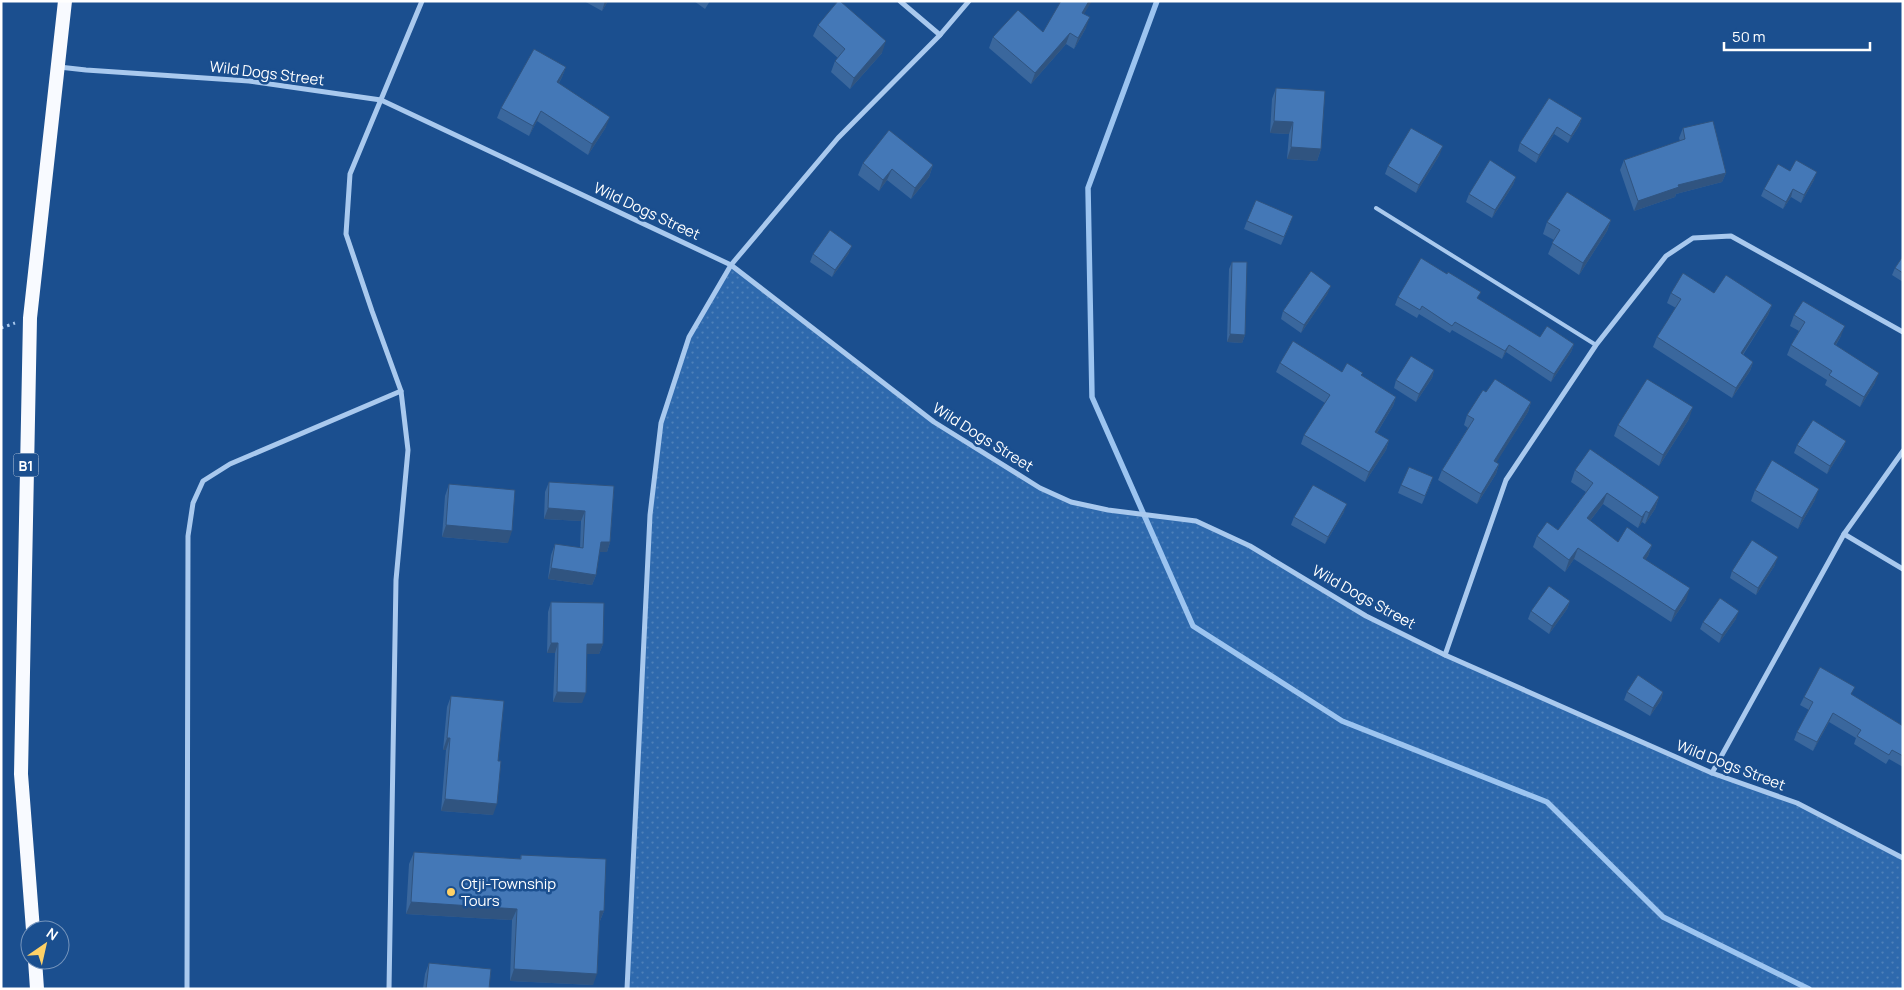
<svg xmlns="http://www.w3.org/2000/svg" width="1904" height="990" font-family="Manrope,sans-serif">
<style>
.green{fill:url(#green-dots)}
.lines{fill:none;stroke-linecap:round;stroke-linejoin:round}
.stream{stroke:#9cc4f0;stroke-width:5.5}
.path{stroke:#a9c9ee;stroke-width:3;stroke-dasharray:2.5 4;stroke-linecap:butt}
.service{stroke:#a9c9ee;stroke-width:4}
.minor{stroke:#a9c9ee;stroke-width:5}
.trunk{stroke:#f8faff;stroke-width:14}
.wall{fill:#3a679d}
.shaded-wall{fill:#305480}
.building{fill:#4478b7;stroke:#305480}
.poi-dot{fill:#ffd166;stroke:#1b4f8f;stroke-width:2}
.labels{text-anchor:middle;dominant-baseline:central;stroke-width:5;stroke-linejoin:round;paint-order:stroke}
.shield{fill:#1b4f8f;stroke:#bbcadd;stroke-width:1}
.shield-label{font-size:14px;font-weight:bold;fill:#fff}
.street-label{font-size:15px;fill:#fff;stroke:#1b4f8f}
.poi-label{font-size:15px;fill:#fff;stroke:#1b4f8f;text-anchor:start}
</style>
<defs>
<pattern id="green-dots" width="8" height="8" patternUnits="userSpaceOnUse" patternTransform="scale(1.25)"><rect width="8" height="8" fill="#2e69ad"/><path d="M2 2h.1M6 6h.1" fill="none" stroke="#4d80b9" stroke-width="1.8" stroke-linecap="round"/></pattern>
</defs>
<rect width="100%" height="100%" fill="#1b4f8f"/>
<path class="green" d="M 731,265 L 934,422 L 1040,488 L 1071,502 L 1108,510 L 1196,521 L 1250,546 L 1366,616 L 1445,655 L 1712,773 L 1797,803 L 1903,858 L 1903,989 L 627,989 L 650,515 L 661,423 L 689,337 Z"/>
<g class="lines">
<path class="stream" d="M 1157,1 L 1088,188 L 1092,397 L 1193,626 L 1342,721 L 1547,802 L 1663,917 L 1809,989"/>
<path class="path" d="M 1,328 L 15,323"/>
<path class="service" d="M 1376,208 L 1596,345"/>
<g class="minor">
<path d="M 900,1 L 940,35"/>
<path d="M 59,67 L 86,70 L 249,81 L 381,100 L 731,265 L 934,422 L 1040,488 L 1071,502 L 1108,510 L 1196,521 L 1250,546 L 1366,616 L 1445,655 L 1712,773 L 1797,803 L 1903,858"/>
<path d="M 1844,534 L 1903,569"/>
<path d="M 1445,655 L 1506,480 L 1596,345 L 1666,256 L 1693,238 L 1731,236 L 1903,332"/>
<path d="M 1712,773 L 1844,534 L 1903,451"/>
<path d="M 187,989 L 188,536 L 193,503 L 203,481 L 230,464 L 401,391"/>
<path d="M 389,989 L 396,580 L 408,450 L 401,391 L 372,311 L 346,234 L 350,174 L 422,1"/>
<path d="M 627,989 L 650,515 L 661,423 L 689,337 L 731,265 L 838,138 L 940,35 L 969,1"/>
</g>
<g class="trunk">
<path d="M 33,930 L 21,774 L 30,318 L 65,1"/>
<path d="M 35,960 L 37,989"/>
</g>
</g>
<g class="wall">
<path d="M 584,1 L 608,1 L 602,11 Z"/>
<path d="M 694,1 L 710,1 L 705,9 Z"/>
<path d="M 1084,14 L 1086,28 L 1074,49 L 1066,44 L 1031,84 L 989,48 L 993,37 L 1043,32 Z"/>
<path d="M 818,25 L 882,53 L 850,89 L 831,72 L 835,61 L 838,58 L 813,36 Z"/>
<path d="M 566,67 L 562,77 L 559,83 L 606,127 L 588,155 L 537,121 L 529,136 L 497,118 L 501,108 Z"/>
<path d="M 1276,88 L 1321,149 L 1317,161 L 1287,159 L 1289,134 L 1270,133 L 1272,99 Z"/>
<path d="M 1549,98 L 1582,118 L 1579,126 L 1568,143 L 1554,134 L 1536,163 L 1518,151 L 1520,143 Z"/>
<path d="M 1683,128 L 1726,173 L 1722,182 L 1676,194 L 1675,197 L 1634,211 L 1620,170 L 1624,160 L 1680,141 L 1679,138 Z"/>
<path d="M 1440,154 L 1416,193 L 1385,174 L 1388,166 Z"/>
<path d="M 863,163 L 933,165 L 929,177 L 911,199 L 887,180 L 879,191 L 858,175 Z"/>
<path d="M 1790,171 L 1814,180 L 1801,203 L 1791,197 L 1783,209 L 1761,196 L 1764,189 Z"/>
<path d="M 1516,177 L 1513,185 L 1492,218 L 1466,202 L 1469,194 Z"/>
<path d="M 1611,220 L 1607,231 L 1579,275 L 1548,254 L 1554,240 L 1543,234 L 1547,222 Z"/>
<path d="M 1247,221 L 1290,224 L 1281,245 L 1244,229 Z"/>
<path d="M 849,253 L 832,277 L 810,262 L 813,254 Z"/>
<path d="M 1903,256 L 1903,282 L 1892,275 L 1895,268 Z"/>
<path d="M 1232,262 L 1245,335 L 1242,343 L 1227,342 L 1229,269 Z"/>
<path d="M 1328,293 L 1301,333 L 1281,319 L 1283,311 Z"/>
<path d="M 1671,293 L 1714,293 L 1772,305 L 1768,315 L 1743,355 L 1753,362 L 1750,371 L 1732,398 L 1653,347 L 1657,337 L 1676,308 L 1667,303 Z"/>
<path d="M 1398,297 L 1478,299 L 1540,337 L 1574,344 L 1571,352 L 1551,382 L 1506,352 L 1502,359 L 1452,330 L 1450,333 L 1419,314 L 1417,318 L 1395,305 Z"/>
<path d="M 1794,315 L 1841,336 L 1836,345 L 1875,383 L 1860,407 L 1825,385 L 1827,380 L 1787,355 L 1791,345 L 1799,331 L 1790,326 Z"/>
<path d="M 1280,363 L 1342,372 L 1362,376 L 1396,397 L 1393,406 L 1377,433 L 1389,440 L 1386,450 L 1365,482 L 1301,444 L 1304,435 L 1325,403 L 1276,372 Z"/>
<path d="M 1434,370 L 1432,378 L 1416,402 L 1394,388 L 1396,380 Z"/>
<path d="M 1486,392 L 1531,402 L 1528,412 L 1496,462 L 1499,464 L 1496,474 L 1477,504 L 1438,480 L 1442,470 L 1468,428 L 1464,425 L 1467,415 Z"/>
<path d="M 1689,419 L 1659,466 L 1614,436 L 1618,425 Z"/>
<path d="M 1846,441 L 1843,448 L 1827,474 L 1794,453 L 1797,445 Z"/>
<path d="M 1575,470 L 1659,497 L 1655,509 L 1645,524 L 1642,522 L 1638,528 L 1603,504 L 1590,521 L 1618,542 L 1652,545 L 1648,556 L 1645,560 L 1686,600 L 1671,622 L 1574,559 L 1565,572 L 1533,547 L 1537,536 L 1558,530 L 1586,492 L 1571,482 Z"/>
<path d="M 549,482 L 614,486 L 610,542 L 607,552 L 599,552 L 596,575 L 592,585 L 548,579 L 551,555 L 555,544 L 580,548 L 581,521 L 544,519 L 545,492 Z"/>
<path d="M 449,484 L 508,543 L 442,537 L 445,496 Z"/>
<path d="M 1401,485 L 1430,485 L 1422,504 L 1398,493 Z"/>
<path d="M 1755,490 L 1815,500 L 1798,529 L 1751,501 Z"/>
<path d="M 1344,512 L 1325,544 L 1291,525 L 1294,517 Z"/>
<path d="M 1775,565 L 1756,595 L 1730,578 L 1732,571 Z"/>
<path d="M 1570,601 L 1567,609 L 1549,634 L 1528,619 L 1531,611 Z"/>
<path d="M 551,602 L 603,644 L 599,654 L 587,654 L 582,703 L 553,702 L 555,653 L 547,653 L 548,612 Z"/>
<path d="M 1736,619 L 1719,643 L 1700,629 L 1703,622 Z"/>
<path d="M 1627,692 L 1663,692 L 1661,700 L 1650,716 L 1624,700 Z"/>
<path d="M 1852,695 L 1903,726 L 1903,767 L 1889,759 L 1886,764 L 1854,744 L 1856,738 L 1829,722 L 1813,751 L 1794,740 L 1797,732 L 1809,710 L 1800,705 L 1804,697 Z"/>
<path d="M 451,696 L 498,761 L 493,815 L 441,811 L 446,750 L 443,750 L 447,707 Z"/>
<path d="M 414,852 L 520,859 L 521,855 L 604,911 L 600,921 L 593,985 L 510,981 L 512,920 L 406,914 L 409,864 Z"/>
<path d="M 429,963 L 489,989 L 423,989 L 425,974 Z"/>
</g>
<g class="shaded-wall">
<path d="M 605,1 L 608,1 L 602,11 Z"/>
<path d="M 1089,1 L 1092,1 L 1078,24 L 1082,13 Z"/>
<path d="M 1090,17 L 1086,28 L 1074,49 L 1078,38 Z"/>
<path d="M 1070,33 L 1066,44 L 1031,84 L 1035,73 Z"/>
<path d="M 886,41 L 882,53 L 850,89 L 854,78 Z"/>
<path d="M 566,67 L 562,77 L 554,92 L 557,82 Z"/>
<path d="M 541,111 L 537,121 L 529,136 L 533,126 Z"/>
<path d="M 610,117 L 606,127 L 588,155 L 592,144 Z"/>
<path d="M 1582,118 L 1579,126 L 1568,143 L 1571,136 Z"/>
<path d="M 1274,121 L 1293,122 L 1289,134 L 1270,133 Z"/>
<path d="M 1557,127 L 1554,134 L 1536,163 L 1539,155 Z"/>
<path d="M 1443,146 L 1440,154 L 1416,193 L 1419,185 Z"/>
<path d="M 1291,147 L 1321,149 L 1317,161 L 1287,159 Z"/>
<path d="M 933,165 L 929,177 L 911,199 L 915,188 Z"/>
<path d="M 892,169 L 887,180 L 879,191 L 883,180 Z"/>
<path d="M 1817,172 L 1814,180 L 1801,203 L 1804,195 Z"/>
<path d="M 1726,173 L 1722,182 L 1676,194 L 1675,197 L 1634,211 L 1638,201 L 1678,185 Z"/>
<path d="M 1516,177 L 1513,185 L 1492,218 L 1495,210 Z"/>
<path d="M 1793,189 L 1791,197 L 1783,209 L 1786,202 Z"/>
<path d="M 1611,220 L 1607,231 L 1579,275 L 1583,263 Z"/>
<path d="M 852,246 L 849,253 L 832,277 L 835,270 Z"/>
<path d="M 1331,286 L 1328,293 L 1301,333 L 1304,325 Z"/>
<path d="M 1772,305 L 1768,315 L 1737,363 L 1741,353 Z"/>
<path d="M 1845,326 L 1841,336 L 1830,354 L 1834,344 Z"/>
<path d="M 1230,334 L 1245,335 L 1242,343 L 1227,342 Z"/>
<path d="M 1574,344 L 1571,352 L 1551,382 L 1554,374 Z"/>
<path d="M 1509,345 L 1506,352 L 1502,359 L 1505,351 Z"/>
<path d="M 1753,362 L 1750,371 L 1732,398 L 1736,388 Z"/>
<path d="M 1434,370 L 1432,378 L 1416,402 L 1419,394 Z"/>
<path d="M 1879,373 L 1875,383 L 1860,407 L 1864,397 Z"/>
<path d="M 1396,397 L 1393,406 L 1372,441 L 1375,432 Z"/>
<path d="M 1531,402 L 1528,412 L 1491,471 L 1494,461 Z"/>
<path d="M 1693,407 L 1689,419 L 1659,466 L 1663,455 Z"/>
<path d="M 1389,440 L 1386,450 L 1365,482 L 1369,472 Z"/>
<path d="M 1846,441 L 1843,448 L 1827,474 L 1830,466 Z"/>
<path d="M 1499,464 L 1496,474 L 1477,504 L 1481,494 Z"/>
<path d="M 1819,489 L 1815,500 L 1798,529 L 1802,518 Z"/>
<path d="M 1607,493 L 1603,504 L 1583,530 L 1587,518 Z"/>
<path d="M 1659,497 L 1655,509 L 1645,524 L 1649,513 Z"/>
<path d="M 1347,504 L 1344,512 L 1325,544 L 1328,537 Z"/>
<path d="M 548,508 L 585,511 L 581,521 L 544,519 Z"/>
<path d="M 1646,511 L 1642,522 L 1638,528 L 1642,517 Z"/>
<path d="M 446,525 L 512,531 L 508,543 L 442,537 Z"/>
<path d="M 601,542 L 610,542 L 607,552 L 597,552 Z"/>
<path d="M 1652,545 L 1648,556 L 1639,570 L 1643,558 Z"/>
<path d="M 1578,548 L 1574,559 L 1565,572 L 1569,560 Z"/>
<path d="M 1778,557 L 1775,565 L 1756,595 L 1758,588 Z"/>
<path d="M 551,568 L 596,575 L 592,585 L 548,579 Z"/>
<path d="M 1690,588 L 1686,600 L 1671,622 L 1675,611 Z"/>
<path d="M 1570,601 L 1567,609 L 1549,634 L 1552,626 Z"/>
<path d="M 1739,611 L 1736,619 L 1719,643 L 1722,635 Z"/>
<path d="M 551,643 L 558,643 L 555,653 L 547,653 Z"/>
<path d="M 587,644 L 603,644 L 599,654 L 584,654 Z"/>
<path d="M 557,692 L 586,693 L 582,703 L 553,702 Z"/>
<path d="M 1663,692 L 1661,700 L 1650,716 L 1653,708 Z"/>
<path d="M 1833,713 L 1829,722 L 1813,751 L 1817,742 Z"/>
<path d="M 447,738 L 450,738 L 446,750 L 443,750 Z"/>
<path d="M 445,799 L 497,804 L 493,815 L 441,811 Z"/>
<path d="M 411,902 L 517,909 L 512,920 L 406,914 Z"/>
<path d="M 600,911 L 604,911 L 599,923 Z"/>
<path d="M 514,969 L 597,974 L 593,985 L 510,981 Z"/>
</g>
<g class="building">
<path d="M 838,1 L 840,1 L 886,41 L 854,78 L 835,61 L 845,49 L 818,25 Z"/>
<path d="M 1061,1 L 1089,1 L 1082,13 L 1090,17 L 1078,38 L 1070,33 L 1035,73 L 993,37 L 1018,10 L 1043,32 Z"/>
<path d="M 534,49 L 566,67 L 557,82 L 610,117 L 592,144 L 541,111 L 533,126 L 501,108 Z"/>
<path d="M 1276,88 L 1325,91 L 1321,149 L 1291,147 L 1293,122 L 1274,121 Z"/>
<path d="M 1549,98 L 1582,118 L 1571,136 L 1557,127 L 1539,155 L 1520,143 Z"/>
<path d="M 1713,121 L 1726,173 L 1678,185 L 1679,187 L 1638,201 L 1624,160 L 1685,139 L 1683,128 Z"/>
<path d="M 1411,128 L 1443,146 L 1419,185 L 1388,166 Z"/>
<path d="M 889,130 L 933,165 L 915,188 L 892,169 L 883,180 L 863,163 Z"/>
<path d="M 1490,160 L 1516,177 L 1495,210 L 1469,194 Z"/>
<path d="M 1796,160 L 1817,172 L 1804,195 L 1793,189 L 1786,202 L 1764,189 L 1778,164 L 1790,171 Z"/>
<path d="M 1567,192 L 1611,220 L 1583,263 L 1552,243 L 1560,230 L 1547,222 Z"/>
<path d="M 1256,200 L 1293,216 L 1284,237 L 1247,221 Z"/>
<path d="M 830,230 L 852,246 L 835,270 L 813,254 Z"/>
<path d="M 1903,256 L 1903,273 L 1895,268 Z"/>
<path d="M 1421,258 L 1447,274 L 1448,272 L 1481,292 L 1477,298 L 1540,337 L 1547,326 L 1574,344 L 1554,374 L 1509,345 L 1505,351 L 1455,322 L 1452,326 L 1422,306 L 1420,310 L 1398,297 Z"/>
<path d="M 1232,262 L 1247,262 L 1245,335 L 1230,334 Z"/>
<path d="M 1311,271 L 1331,286 L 1304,325 L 1283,311 Z"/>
<path d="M 1683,273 L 1714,293 L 1726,275 L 1772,305 L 1741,353 L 1753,362 L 1736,388 L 1657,337 L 1681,299 L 1671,293 Z"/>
<path d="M 1803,301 L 1845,326 L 1834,344 L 1879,373 L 1864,397 L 1829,375 L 1832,371 L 1791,345 L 1805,322 L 1794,315 Z"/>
<path d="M 1293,341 L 1342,372 L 1347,363 L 1363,373 L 1361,375 L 1396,397 L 1375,432 L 1389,440 L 1369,472 L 1304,435 L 1330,395 L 1280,363 Z"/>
<path d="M 1411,356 L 1434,370 L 1419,394 L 1396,380 Z"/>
<path d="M 1495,379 L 1531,402 L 1494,461 L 1499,464 L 1481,494 L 1442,470 L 1474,419 L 1467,415 L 1483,390 L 1486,392 Z"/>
<path d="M 1647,379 L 1693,407 L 1663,455 L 1618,425 Z"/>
<path d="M 1813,420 L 1846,441 L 1830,466 L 1797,445 Z"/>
<path d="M 1590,449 L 1659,497 L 1649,513 L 1646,511 L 1642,517 L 1607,493 L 1587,518 L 1618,542 L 1627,527 L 1652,545 L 1643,558 L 1690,588 L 1675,611 L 1578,548 L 1569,560 L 1537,536 L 1547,522 L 1558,530 L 1593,483 L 1575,470 Z"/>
<path d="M 1772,460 L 1819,489 L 1802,518 L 1755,490 Z"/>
<path d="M 1409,467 L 1433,477 L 1425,496 L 1401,485 Z"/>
<path d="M 549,482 L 614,486 L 610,542 L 601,542 L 596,575 L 551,568 L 555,544 L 583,548 L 585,511 L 548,508 Z"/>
<path d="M 449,484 L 515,490 L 512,531 L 446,525 Z"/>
<path d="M 1313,485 L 1347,504 L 1328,537 L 1294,517 Z"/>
<path d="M 1752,540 L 1778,557 L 1758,588 L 1732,571 Z"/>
<path d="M 1549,586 L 1570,601 L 1552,626 L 1531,611 Z"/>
<path d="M 1720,598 L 1739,611 L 1722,635 L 1703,622 Z"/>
<path d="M 551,602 L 604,603 L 603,644 L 587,644 L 586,693 L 557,692 L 558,643 L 551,643 Z"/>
<path d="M 1820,667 L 1855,687 L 1851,694 L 1903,726 L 1903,756 L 1892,750 L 1889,755 L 1857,736 L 1861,730 L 1833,713 L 1817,742 L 1797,732 L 1813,702 L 1804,697 Z"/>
<path d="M 1638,675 L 1663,692 L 1653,708 L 1627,692 Z"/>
<path d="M 451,696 L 504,701 L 498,761 L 501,761 L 497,804 L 445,799 L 450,738 L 447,738 Z"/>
<path d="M 414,852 L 521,859 L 521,855 L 606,859 L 604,911 L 600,911 L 597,974 L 514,969 L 517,909 L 411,902 Z"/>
<path d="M 429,963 L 491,969 L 489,989 L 426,989 Z"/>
</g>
<circle class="poi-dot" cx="451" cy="892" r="5"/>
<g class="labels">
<rect class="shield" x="13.5" y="453.5" width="25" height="23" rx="4"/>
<g class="shield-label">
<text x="26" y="465">B1</text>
</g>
<g class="street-label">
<text transform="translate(267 73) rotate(7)">Wild Dogs Street</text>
<text transform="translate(647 211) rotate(25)">Wild Dogs Street</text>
<text transform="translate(983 437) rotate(32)">Wild Dogs Street</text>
<text transform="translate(1364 597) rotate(29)">Wild Dogs Street</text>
<text transform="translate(1731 765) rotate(21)">Wild Dogs Street</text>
</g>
<g class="poi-label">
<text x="461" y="883">Otji-Township<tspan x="461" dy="17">Tours</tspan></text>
</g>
</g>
<rect width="1904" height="990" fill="none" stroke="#ffffff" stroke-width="5"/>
<g transform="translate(45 945) rotate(34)"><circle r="24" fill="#1b4f8f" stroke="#7695bc"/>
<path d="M0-4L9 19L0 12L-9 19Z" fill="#ffd166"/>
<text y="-8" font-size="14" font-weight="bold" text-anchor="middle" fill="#ffffff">N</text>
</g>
<path d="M1724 42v8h146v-8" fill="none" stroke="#ffffff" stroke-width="2.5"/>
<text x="1732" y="42" font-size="15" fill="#ffffff" stroke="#1b4f8f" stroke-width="4" paint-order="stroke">50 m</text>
</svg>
